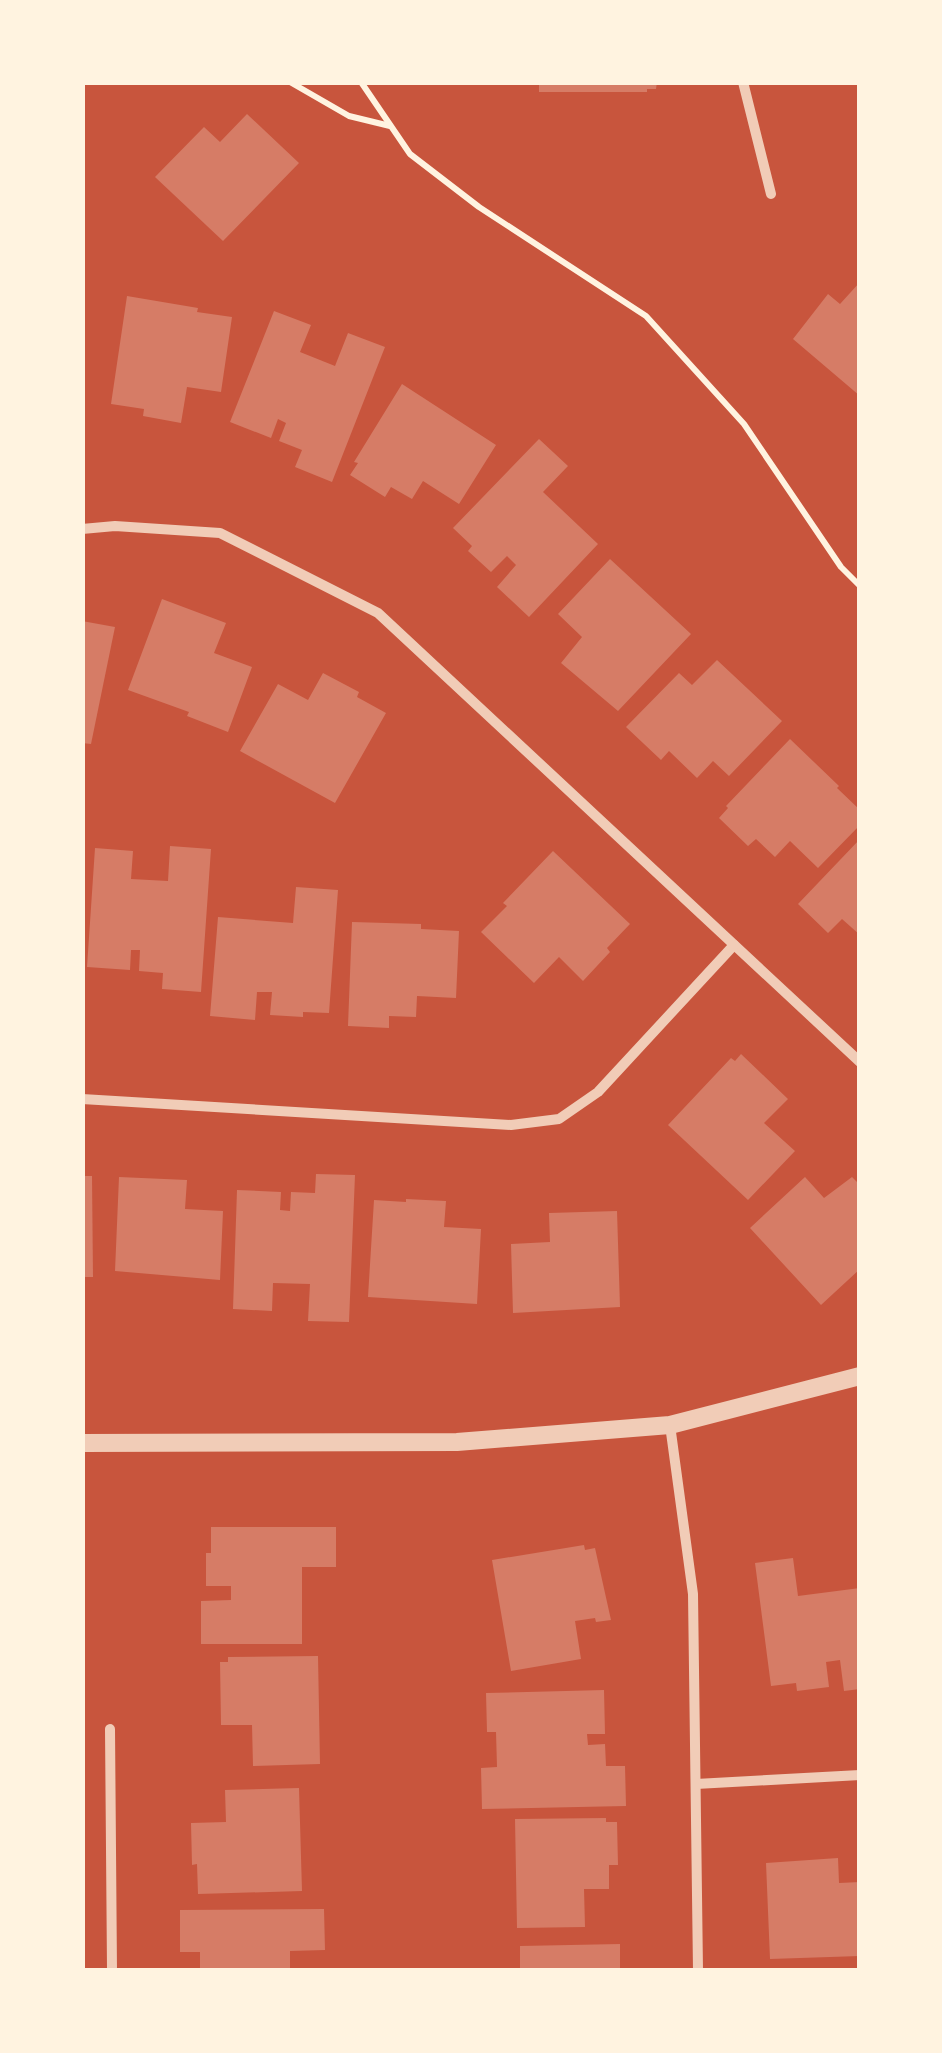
<svg xmlns="http://www.w3.org/2000/svg" width="942" height="2053" font-family="'Roboto Condensed',sans-serif">
<style>
.building{fill:#d67c66}
.lines{fill:none;stroke-linecap:round;stroke-linejoin:round}
.path{stroke:#fff3e0;stroke-width:6}
.minor{stroke:#f1ccb7;stroke-width:10}
.tertiary{stroke:#f1ccb7;stroke-width:18}
</style>
<rect width="100%" height="100%" fill="#c8553d"/>
<g class="building">
<path d="M 539,82 L 657,82 L 656,89 L 647,89 L 647,92 L 539,92 Z"/>
<path d="M 247,114 L 299,163 L 223,241 L 155,177 L 204,127 L 220,142 Z"/>
<path d="M 860,282 L 860,396 L 793,339 L 828,294 L 840,304 Z"/>
<path d="M 127,296 L 198,308 L 197,312 L 232,317 L 221,392 L 187,387 L 181,423 L 143,416 L 144,409 L 111,404 Z"/>
<path d="M 274,311 L 311,325 L 300,352 L 335,366 L 348,333 L 385,347 L 332,482 L 295,467 L 302,450 L 279,441 L 286,423 L 278,419 L 271,438 L 230,422 Z"/>
<path d="M 402,384 L 496,445 L 459,504 L 423,481 L 412,499 L 391,487 L 385,497 L 350,475 L 358,463 L 354,462 Z"/>
<path d="M 539,439 L 568,466 L 543,492 L 598,544 L 529,617 L 497,587 L 516,565 L 507,556 L 491,572 L 468,551 L 472,546 L 453,528 Z"/>
<path d="M 610,559 L 691,634 L 618,711 L 561,663 L 582,637 L 558,614 Z"/>
<path d="M 162,599 L 226,623 L 214,653 L 252,667 L 228,732 L 187,716 L 189,712 L 128,690 Z"/>
<path d="M 82,621 L 115,627 L 91,744 L 82,743 Z"/>
<path d="M 717,660 L 782,721 L 729,776 L 713,761 L 697,778 L 669,751 L 661,760 L 626,727 L 679,673 L 692,685 Z"/>
<path d="M 323,673 L 359,692 L 357,697 L 386,713 L 335,803 L 240,751 L 278,684 L 308,700 Z"/>
<path d="M 790,739 L 839,786 L 837,788 L 860,810 L 860,825 L 818,868 L 790,841 L 775,857 L 756,839 L 748,846 L 719,818 L 728,808 L 726,806 Z"/>
<path d="M 860,839 L 860,935 L 842,919 L 828,933 L 798,904 Z"/>
<path d="M 170,846 L 211,849 L 201,992 L 162,989 L 163,973 L 139,971 L 140,950 L 131,950 L 130,970 L 87,967 L 95,848 L 133,851 L 131,879 L 168,881 Z"/>
<path d="M 553,851 L 630,924 L 607,948 L 610,952 L 583,981 L 559,957 L 534,983 L 481,932 L 507,906 L 503,903 Z"/>
<path d="M 296,887 L 338,890 L 329,1013 L 303,1012 L 303,1017 L 270,1015 L 272,992 L 257,992 L 255,1020 L 210,1016 L 218,917 L 293,923 Z"/>
<path d="M 352,922 L 421,924 L 421,929 L 459,931 L 456,998 L 417,996 L 416,1017 L 389,1016 L 389,1028 L 348,1026 Z"/>
<path d="M 741,1054 L 788,1099 L 764,1123 L 795,1151 L 748,1200 L 668,1125 L 731,1058 L 735,1061 Z"/>
<path d="M 316,1174 L 355,1175 L 349,1322 L 308,1321 L 310,1284 L 273,1283 L 272,1311 L 233,1309 L 237,1190 L 281,1192 L 280,1210 L 290,1211 L 291,1192 L 315,1193 Z"/>
<path d="M 82,1176 L 92,1176 L 93,1277 L 82,1277 Z"/>
<path d="M 119,1177 L 187,1180 L 185,1209 L 223,1211 L 220,1280 L 115,1271 Z"/>
<path d="M 805,1177 L 824,1198 L 852,1177 L 860,1185 L 860,1269 L 821,1305 L 750,1228 Z"/>
<path d="M 406,1199 L 446,1201 L 444,1227 L 481,1229 L 477,1304 L 368,1297 L 374,1200 L 406,1202 Z"/>
<path d="M 617,1211 L 620,1307 L 513,1313 L 511,1244 L 550,1242 L 549,1213 Z"/>
<path d="M 211,1527 L 336,1527 L 336,1567 L 302,1567 L 302,1644 L 201,1644 L 201,1601 L 231,1600 L 231,1586 L 206,1586 L 206,1553 L 211,1553 Z"/>
<path d="M 584,1545 L 585,1550 L 595,1548 L 611,1620 L 596,1622 L 595,1618 L 575,1621 L 581,1659 L 511,1671 L 492,1560 Z"/>
<path d="M 793,1558 L 798,1596 L 860,1588 L 860,1689 L 844,1691 L 840,1660 L 826,1662 L 829,1687 L 797,1691 L 796,1683 L 771,1686 L 755,1563 Z"/>
<path d="M 318,1656 L 320,1764 L 253,1766 L 252,1725 L 221,1725 L 220,1662 L 228,1662 L 228,1657 Z"/>
<path d="M 604,1690 L 605,1734 L 587,1734 L 588,1745 L 605,1744 L 606,1766 L 625,1766 L 626,1806 L 482,1809 L 481,1768 L 497,1767 L 496,1732 L 487,1732 L 486,1693 Z"/>
<path d="M 299,1788 L 302,1891 L 198,1894 L 197,1864 L 192,1865 L 191,1823 L 226,1822 L 225,1790 Z"/>
<path d="M 606,1818 L 606,1822 L 617,1822 L 618,1865 L 609,1865 L 609,1889 L 584,1889 L 585,1927 L 517,1928 L 515,1819 Z"/>
<path d="M 838,1858 L 839,1883 L 860,1882 L 860,1956 L 770,1959 L 766,1863 Z"/>
<path d="M 324,1909 L 325,1950 L 290,1951 L 290,1970 L 200,1970 L 200,1952 L 180,1952 L 180,1910 Z"/>
<path d="M 620,1944 L 620,1970 L 520,1970 L 520,1946 Z"/>
</g>
<g class="lines">
<g class="path">
<path d="M 290,82 L 349,116 L 390,126"/>
<path d="M 361,82 L 410,154 L 479,207 L 646,316 L 744,424 L 841,567 L 860,586"/>
</g>
<g class="minor">
<path d="M 743,82 L 771,194"/>
<path d="M 82,529 L 115,526 L 220,533 L 378,613 L 860,1062"/>
<path d="M 82,1099 L 511,1125 L 559,1119 L 598,1092 L 734,945"/>
<path d="M 670,1425 L 693,1594 L 698,1970"/>
<path d="M 110,1729 L 112,1970"/>
<path d="M 696,1784 L 860,1775"/>
</g>
<path class="tertiary" d="M 82,1443 L 457,1442 L 670,1425 L 860,1376"/>
</g>
<rect width="942" height="2053" fill="none" stroke="#fff3e0" stroke-width="170"/>
</svg>
